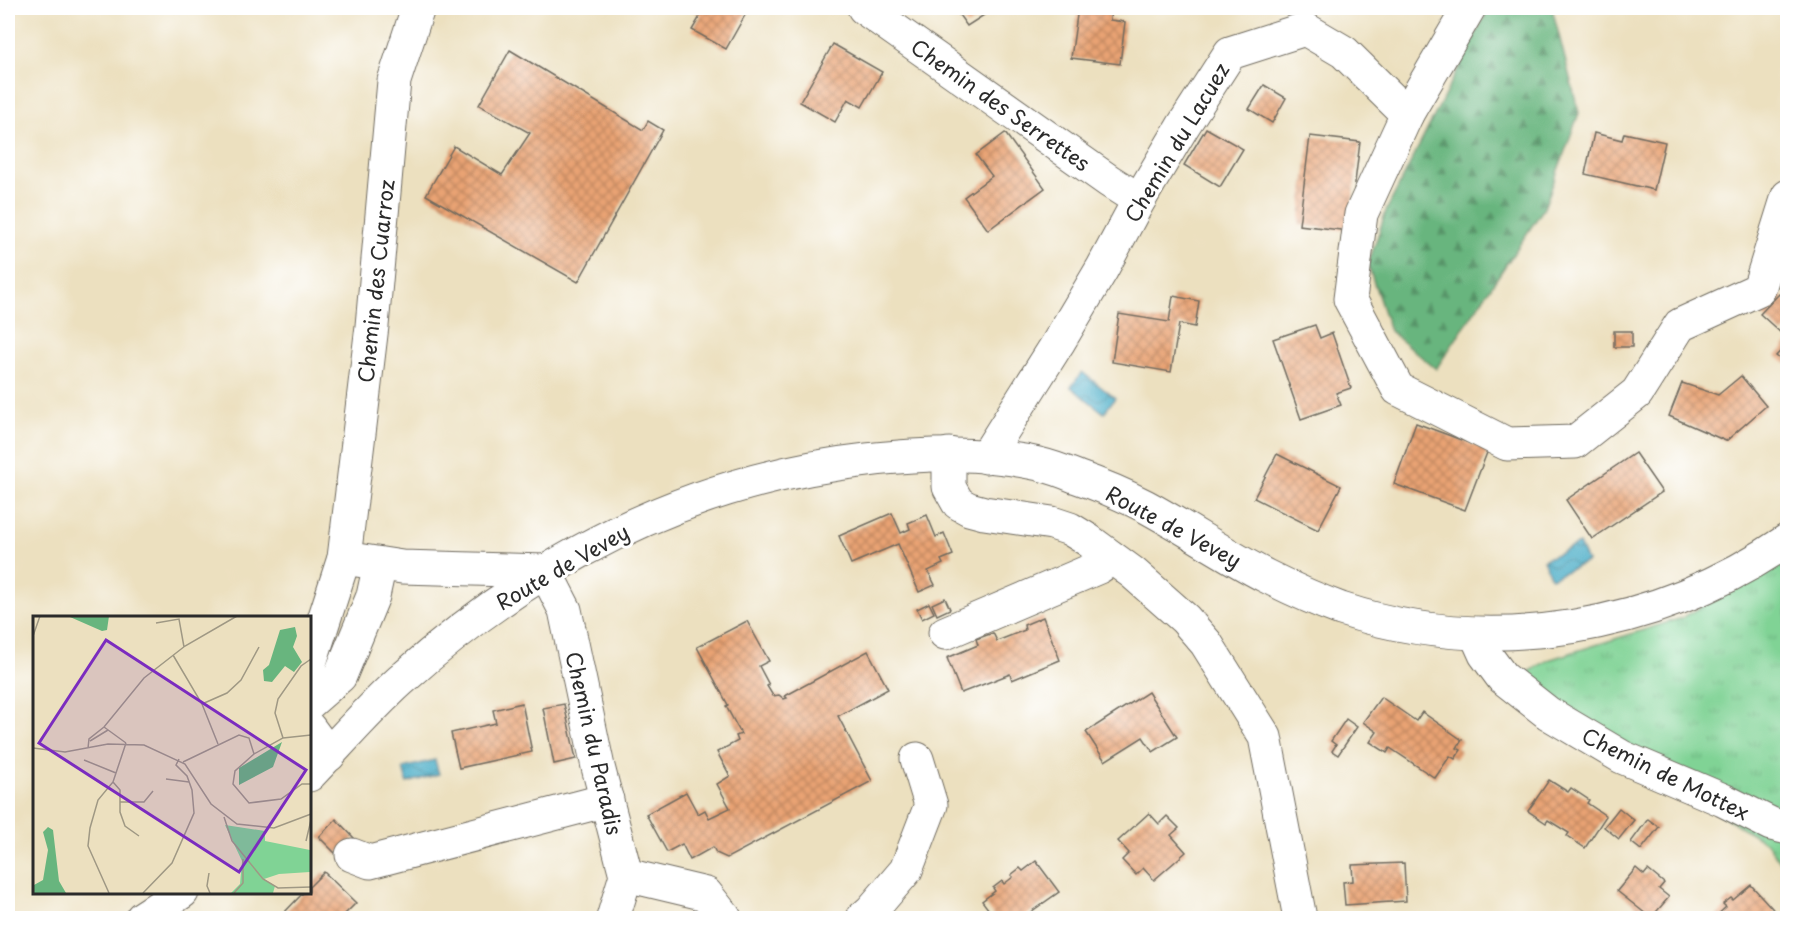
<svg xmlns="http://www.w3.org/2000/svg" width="1795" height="926" font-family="'Playpen Sans',sans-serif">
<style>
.grass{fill:url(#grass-tufts);stroke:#567f60;stroke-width:1.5}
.forest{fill:url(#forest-firs);stroke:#4a7054;stroke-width:1.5}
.water{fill:url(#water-waves);stroke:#396c78;stroke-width:1.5}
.building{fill:url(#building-cross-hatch)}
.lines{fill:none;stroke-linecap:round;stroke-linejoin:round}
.minor-casing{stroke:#6f6a5f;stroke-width:35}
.minor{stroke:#fff;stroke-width:33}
.labels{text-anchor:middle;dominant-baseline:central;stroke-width:6;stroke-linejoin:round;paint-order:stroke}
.street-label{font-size:21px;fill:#2b2b2b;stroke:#fff}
.inset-road{fill:none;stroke:#9f9884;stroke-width:1.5}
.view{fill:#7b2cbf;fill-opacity:0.15;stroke:#7b2cbf;stroke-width:3}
.inset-edge{fill:none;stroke:#2b2b2b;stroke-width:3}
</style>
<defs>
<pattern id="grass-tufts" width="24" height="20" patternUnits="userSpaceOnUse" patternTransform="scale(1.5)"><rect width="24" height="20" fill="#80d395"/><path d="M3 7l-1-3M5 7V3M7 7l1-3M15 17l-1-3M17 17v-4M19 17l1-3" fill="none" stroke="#6fb581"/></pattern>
<pattern id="forest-firs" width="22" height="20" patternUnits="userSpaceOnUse" patternTransform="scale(1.5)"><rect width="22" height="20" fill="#68b57e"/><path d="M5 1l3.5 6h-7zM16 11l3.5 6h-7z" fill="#569367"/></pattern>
<pattern id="water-waves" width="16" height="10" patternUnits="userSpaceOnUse" patternTransform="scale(1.5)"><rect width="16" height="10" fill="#47acc6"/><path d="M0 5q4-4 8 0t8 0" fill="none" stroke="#3b8ca1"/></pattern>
<pattern id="building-cross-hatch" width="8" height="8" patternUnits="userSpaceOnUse" patternTransform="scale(1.5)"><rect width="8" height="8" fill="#e9a373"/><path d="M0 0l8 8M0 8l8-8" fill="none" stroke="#bd855f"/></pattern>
</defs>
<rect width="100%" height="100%" fill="#fff"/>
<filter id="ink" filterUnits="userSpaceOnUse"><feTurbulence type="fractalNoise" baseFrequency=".0167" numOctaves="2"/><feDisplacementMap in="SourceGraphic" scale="12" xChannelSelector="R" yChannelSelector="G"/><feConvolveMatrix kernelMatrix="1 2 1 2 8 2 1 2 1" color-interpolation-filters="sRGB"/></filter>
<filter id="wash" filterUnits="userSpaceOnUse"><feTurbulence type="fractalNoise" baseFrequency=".008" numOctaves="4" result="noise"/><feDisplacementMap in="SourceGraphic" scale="24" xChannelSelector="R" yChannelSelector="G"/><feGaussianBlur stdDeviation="1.35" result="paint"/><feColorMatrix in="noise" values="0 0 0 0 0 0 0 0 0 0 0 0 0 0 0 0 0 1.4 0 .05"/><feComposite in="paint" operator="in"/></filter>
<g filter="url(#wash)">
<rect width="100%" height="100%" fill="#ece0bf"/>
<path class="grass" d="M 1787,558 L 1787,873 L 1767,843 L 1510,684 L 1548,660 L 1682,618 Z"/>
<path class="forest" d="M 1489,8 L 1552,8 L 1579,113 L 1544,208 L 1436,369 L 1390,331 L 1368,265 L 1386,211 Z"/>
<g class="water">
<path d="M 1082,372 L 1115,398 L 1104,413 L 1071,387 Z"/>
<path d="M 1579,544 L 1587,562 L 1551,578 L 1543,560 Z"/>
<path d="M 435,760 L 439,774 L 407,783 L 403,768 Z"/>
</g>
<g id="blocks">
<g class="building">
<path d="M 687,8 L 749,8 L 726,49 L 692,30 L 701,15 Z"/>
<path d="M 954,8 L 995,8 L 967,26 Z"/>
<path d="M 1078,8 L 1111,8 L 1110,20 L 1125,22 L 1120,64 L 1071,58 Z"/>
<path d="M 833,44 L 882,72 L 862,107 L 848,99 L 835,122 L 800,102 Z"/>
<path d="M 510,50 L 643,130 L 648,121 L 663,130 L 578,282 L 426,195 L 454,146 L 502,175 L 530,133 L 479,105 Z"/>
<path d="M 1264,85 L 1286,98 L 1272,123 L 1249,109 Z"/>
<path d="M 1206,128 L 1243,149 L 1220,187 L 1184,165 Z"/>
<path d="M 1005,133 L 1045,188 L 988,230 L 964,197 L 992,176 L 976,155 Z"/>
<path d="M 1594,133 L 1622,140 L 1624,133 L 1665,142 L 1654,190 L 1585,174 Z"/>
<path d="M 1310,136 L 1360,142 L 1349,231 L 1299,225 Z"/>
<path d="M 1779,294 L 1788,302 L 1788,328 L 1782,334 L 1760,314 Z"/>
<path d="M 1173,296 L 1199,301 L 1195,327 L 1179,324 L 1171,372 L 1112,362 L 1119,314 L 1169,322 Z"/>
<path d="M 1315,325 L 1320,338 L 1332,333 L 1351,388 L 1336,393 L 1341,405 L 1301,419 L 1273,339 Z"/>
<rect x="1614" y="331" width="18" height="16"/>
<path d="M 1788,343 L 1788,365 L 1776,356 Z"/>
<path d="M 1741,376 L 1766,406 L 1726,441 L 1669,416 L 1682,383 L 1718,395 Z"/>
<path d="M 1416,423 L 1488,450 L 1465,510 L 1394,484 Z"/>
<path d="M 1635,453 L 1662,492 L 1592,539 L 1566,500 Z"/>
<path d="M 1277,454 L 1341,486 L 1318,530 L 1254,498 Z"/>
<path d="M 892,513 L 901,533 L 910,529 L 908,523 L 927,515 L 936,537 L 944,533 L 953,555 L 941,560 L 943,564 L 928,571 L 935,585 L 919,592 L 898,544 L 851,564 L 839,536 Z"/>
<path d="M 945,598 L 950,609 L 937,615 L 932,604 Z"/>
<path d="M 929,603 L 934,613 L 922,619 L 917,609 Z"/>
<path d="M 1043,617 L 1060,660 L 1012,680 L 1010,674 L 961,693 L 947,658 L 978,645 L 976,639 L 993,633 L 997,641 L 1025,630 L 1024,625 Z"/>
<path d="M 747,621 L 769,661 L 759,666 L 769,685 L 767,686 L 773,696 L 779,695 L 784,699 L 787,698 L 785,696 L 868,651 L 888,689 L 838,716 L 872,781 L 727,858 L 716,853 L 713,847 L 690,860 L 682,844 L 667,852 L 646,814 L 686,792 L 698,814 L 705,810 L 709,818 L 730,808 L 717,784 L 730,776 L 717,752 L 738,741 L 736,736 L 741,734 L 726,706 L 728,705 L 697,647 Z"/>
<path d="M 1148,692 L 1177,737 L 1153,752 L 1143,737 L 1105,761 L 1086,732 Z"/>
<path d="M 1381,697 L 1416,721 L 1422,712 L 1462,740 L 1457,748 L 1461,750 L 1455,759 L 1450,756 L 1435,778 L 1390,748 L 1387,753 L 1370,742 L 1377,732 L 1363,722 Z"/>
<path d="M 522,703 L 532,752 L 459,768 L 451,733 L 496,723 L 493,710 Z"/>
<path d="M 564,704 L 576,759 L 554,764 L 543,708 Z"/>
<path d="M 1346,719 L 1357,727 L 1338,755 L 1332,751 L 1336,745 L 1331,741 Z"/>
<path d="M 1549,780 L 1568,792 L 1571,788 L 1589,800 L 1587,803 L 1606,816 L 1585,848 L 1567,836 L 1569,833 L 1548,820 L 1546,823 L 1528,811 Z"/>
<path d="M 1619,808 L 1634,820 L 1619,839 L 1604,827 Z"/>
<path d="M 1149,813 L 1159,824 L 1167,816 L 1179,828 L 1171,835 L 1186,852 L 1154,880 L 1143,868 L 1136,875 L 1122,860 L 1129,853 L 1118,841 Z"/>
<path d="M 336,819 L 354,838 L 337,855 L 319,837 Z"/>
<path d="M 1648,819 L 1659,827 L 1641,850 L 1631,842 Z"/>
<path d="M 1036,861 L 1059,892 L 1022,918 L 995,918 L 982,901 L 995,891 L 993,888 L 1002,881 L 1004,884 L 1013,877 L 1011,875 L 1020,868 L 1023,871 Z"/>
<path d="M 1404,863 L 1406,901 L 1345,905 L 1343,882 L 1353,881 L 1352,865 Z"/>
<path d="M 1636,868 L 1644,875 L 1648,870 L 1664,883 L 1659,889 L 1669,897 L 1651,918 L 1617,891 Z"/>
<path d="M 324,872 L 356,903 L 345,914 L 349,918 L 285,918 L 282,915 L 304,892 L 309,892 L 309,887 Z"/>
<path d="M 1751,885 L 1781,918 L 1714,918 L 1726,907 L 1723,904 L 1731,898 L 1733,900 Z"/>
</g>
</g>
</g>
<g filter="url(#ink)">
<use href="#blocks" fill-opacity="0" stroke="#6f6a5f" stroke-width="1.5"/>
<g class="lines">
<defs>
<g id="minor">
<path d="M 864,8 L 1109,181 L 1139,200"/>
<path d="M 1407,114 L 1361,214 L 1350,299 L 1398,389 L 1507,444 L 1575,442 L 1637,393 L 1680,325 L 1759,289 L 1788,196"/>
<path d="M 949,454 L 949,487 L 958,503 L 969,509 L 984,513 L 1052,523 L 1070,529 L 1088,540 L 1133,573 L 1185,619 L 1206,643 L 1265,737 L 1300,918"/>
<path d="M 986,457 L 1058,343 L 1102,269 L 1139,200 L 1183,126 L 1230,53 L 1305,29 L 1344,52 L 1407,114 L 1469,8"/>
<path d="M 344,558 L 402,567 L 545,571"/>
<path d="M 545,571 L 565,610 L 598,767 L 626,875 L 613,918"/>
<path d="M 945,633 L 1099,567 L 1112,558"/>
<path d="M 1476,634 L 1485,654 L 1502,677 L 1548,713 L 1622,757 L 1723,800 L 1771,824 L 1788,828"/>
<path d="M 309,666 L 344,558 L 372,326 L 394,81 L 418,8"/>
<path d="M 309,703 L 340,676 L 373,596 L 380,564"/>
<path d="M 309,728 L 329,755"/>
<path d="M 309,775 C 339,744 368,710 400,681 C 533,561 688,480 867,460 C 924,454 982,451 1039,464 C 1052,467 1065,472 1077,477 C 1100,485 1124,495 1145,506 C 1186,528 1225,555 1266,576 C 1290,588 1316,600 1341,609 C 1492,659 1658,629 1788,540"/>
<path d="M 352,855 L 370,862 L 607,800"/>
<path d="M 626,875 L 706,894 L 725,918"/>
<path d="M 142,918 L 182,892"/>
<path d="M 863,918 L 871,911 L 906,870 L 931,805 L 917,759"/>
</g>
</defs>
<use href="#minor" class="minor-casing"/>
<use href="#minor" class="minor"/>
</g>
</g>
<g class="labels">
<g class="street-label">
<text transform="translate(1001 104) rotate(35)">Chemin des Serrettes</text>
<text transform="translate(1176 142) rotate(-59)">Chemin du Lacuez</text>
<text transform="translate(375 281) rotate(-84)">Chemin des Cuarroz</text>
<text transform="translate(1174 526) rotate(28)">Route de Vevey</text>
<text transform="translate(562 566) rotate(-30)">Route de Vevey</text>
<text transform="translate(595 743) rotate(77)">Chemin du Paradis</text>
<text transform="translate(1666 773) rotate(26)">Chemin de Mottex</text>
</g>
</g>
<g transform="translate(33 616)">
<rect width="278" height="278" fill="#ece0bf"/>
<path d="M 192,209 L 232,215 L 232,225 L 277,234 L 277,256 L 246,258 L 231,263 L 242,270 L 240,277 L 198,277 L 207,268 L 209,245 Z" fill="#80d395"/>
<path d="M 76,0 L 74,14 L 69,15 L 37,1 ZM 262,11 L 264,20 L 260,31 L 269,46 L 261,56 L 252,50 L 239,66 L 231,65 L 230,54 L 236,49 L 247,14 ZM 249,126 L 240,151 L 206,169 L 206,152 ZM 15,211 L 20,214 L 26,265 L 33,277 L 0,277 L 1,269 L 10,264 L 15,234 L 10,216 Z" fill="#68b57e"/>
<path class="inset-road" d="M 123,7 L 146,3 L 151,31M 0,20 L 7,0M 140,39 L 169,88 L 185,128M 169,88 L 194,77 L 208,64 L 226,31M 71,111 L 93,127M 250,122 L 278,119M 57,125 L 75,114M 0,132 L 32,136 L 75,128 L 111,129 L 152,148 L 178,188 L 204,208 L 241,212 L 278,198M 55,132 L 56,123 L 71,111 L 111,62 L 152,30 L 204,0M 221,138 L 202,155 L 200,168 L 216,187 L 248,183 L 269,168 L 278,168M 51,144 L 83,157M 150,146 L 206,119 L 216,122 L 221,138 L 250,122 L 242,97 L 245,83 L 268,50 L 278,43M 133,163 L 156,166M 80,166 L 87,174 L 87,196 L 92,210 L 106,220M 87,186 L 111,186 L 120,175M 191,201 L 199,225 L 230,263 L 245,272 L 278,271M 273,225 L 278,204M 176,257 L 174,270 L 177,277M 76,277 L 55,230 L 57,212 L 65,184 L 80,166 L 93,127M 110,277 L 139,247 L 161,197 L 159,174 L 154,160 L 143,149 L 146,143M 201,277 L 210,267 L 210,243"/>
<path class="view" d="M 73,24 L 273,154 L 206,256 L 6,127 Z"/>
<rect width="278" height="278" class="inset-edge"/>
</g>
<rect width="1795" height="926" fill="none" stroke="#fff" stroke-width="30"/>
</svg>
